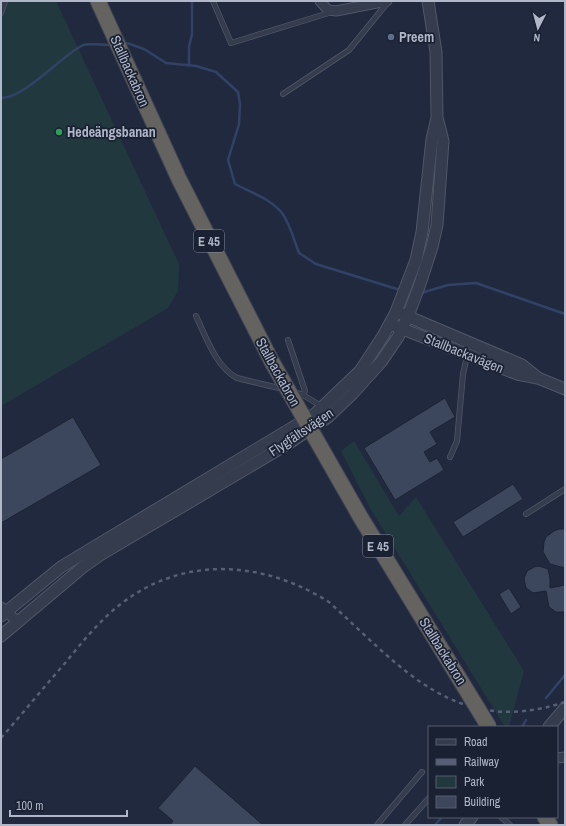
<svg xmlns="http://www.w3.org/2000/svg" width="566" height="826" font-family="'Archivo Narrow',sans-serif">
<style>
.green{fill:#22383f}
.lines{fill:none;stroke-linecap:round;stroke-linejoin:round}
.stream{stroke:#324267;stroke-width:2.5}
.building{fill:#3c475d;stroke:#1c2334}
.service-casing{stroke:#505768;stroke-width:6}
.minor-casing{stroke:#505768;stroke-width:11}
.tertiary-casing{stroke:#505768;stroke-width:13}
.trunk-casing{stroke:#3d4455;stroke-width:17}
.service{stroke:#343c4e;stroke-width:4.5}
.minor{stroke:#343c4e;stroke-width:9}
.tertiary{stroke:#343c4e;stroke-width:11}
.trunk{stroke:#646360;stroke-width:15}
.rail{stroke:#565f75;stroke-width:2.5;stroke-dasharray:4 4;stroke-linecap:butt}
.trunk-bridge-casing{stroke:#3d4455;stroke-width:17;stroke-linecap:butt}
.trunk-bridge{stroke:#646360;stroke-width:15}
.service-dot{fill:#5c6f8a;stroke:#1a2132;stroke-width:1.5}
.leisure-dot{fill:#2e9e5b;stroke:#1a2132;stroke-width:1.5}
.labels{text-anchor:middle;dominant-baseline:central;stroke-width:3.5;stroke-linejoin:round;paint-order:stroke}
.shield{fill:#1a2132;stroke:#838a9c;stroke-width:1}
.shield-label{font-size:13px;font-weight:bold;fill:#b0b7c9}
.poi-label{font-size:14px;font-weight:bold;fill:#b0b7c9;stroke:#1a2132;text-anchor:start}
.street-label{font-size:14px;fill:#b0b7c9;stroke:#1a2132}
</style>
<rect width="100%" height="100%" fill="#20293e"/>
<g class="green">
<path d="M 1,1 L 56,1 L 179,264 L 178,291 L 168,308 L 1,406 Z"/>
<path d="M 354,441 L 399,516 L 416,497 L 524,671 L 509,727 L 505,727 L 370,508 L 341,451 Z"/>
</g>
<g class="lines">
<g class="stream">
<path d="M 127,43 L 144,49 L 166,63 L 196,66 L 216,72 L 238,92 L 240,104 L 239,124 L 228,160 L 235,184 C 250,192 271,199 282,213 C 290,224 294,240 299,253 L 316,264 L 400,290"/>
<path d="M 189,65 L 189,47 L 192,34 L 192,1"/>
<path d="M 1,98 C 25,98 61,56 83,45 C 89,43 101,45 108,45"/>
<path d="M 421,293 L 448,285 L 476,283 L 565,314"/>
<path d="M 546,698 L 565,675"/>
<path d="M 522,727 L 526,720"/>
<path d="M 435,825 L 442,817"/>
</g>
</g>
<g class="building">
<path d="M 445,398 L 455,417 L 430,432 L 437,444 L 424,452 L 430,462 L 437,458 L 444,470 L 395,500 L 364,448 Z"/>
<path d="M 73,417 L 101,465 L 1,523 L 1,459 Z"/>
<path d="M 513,484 L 523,499 L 463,537 L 453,522 Z"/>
<path d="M 559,529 L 565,529 L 565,568 L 550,564 L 543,552 L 544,542 L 546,537 L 554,531 Z"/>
<path d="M 539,566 L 548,569 L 550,578 L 550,588 L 565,585 L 565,612 L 556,612 L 549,607 L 546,591 L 533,593 L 526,588 L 524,579 L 527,571 L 534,567 Z"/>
<path d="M 509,588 L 521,607 L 511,614 L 499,594 Z"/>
<path d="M 195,766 L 263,825 L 170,825 L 173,821 L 158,808 Z"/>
</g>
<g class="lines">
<defs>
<g id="service">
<path d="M 213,1 L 231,43 L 332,12"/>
<path d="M 1,13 L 5,1"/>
<path d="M 283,94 L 349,50 L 388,2"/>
<path d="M 196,316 C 206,337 216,367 237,378 L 283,389"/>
<path d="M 288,340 L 305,391 L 303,395 L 323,407"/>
<path d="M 292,391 L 303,395"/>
<path d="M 450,457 L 457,441 L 463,374 L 467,356"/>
<path d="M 526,514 L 565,489"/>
<path d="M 501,817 L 510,825"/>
<path d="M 377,825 L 422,772"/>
<path d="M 405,825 L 429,798"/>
</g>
<g id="minor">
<path d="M 320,1 L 328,10 L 336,11 L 387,1"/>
<path d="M 1,607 L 17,621"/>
<path d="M 557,758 L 565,757"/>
</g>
<g id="tertiary">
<path d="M 402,314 L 522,365 L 538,378"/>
<path d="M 395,326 L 517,374 L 538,378 L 565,389"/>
<path d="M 1,616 L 61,567 L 315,414 L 360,371 L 383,336 L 396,312 L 416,260 L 422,232 L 432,139 L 437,118 L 436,52 L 428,1"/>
<path d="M 1,636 L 83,567 L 100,555 L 286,445 L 328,417 L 353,393 L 381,362 L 398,337 L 408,316 L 420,284 L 432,247 L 437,225 L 443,141 L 438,121"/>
<path d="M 549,727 L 565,708"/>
<path d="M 465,825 L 472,817"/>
</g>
<g id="trunk">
<path d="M 98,1 L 179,179 L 272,362"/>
<path d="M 545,817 L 550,825"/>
</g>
</defs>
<use href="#service" class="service-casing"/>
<use href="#minor" class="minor-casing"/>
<use href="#tertiary" class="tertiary-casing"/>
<use href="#trunk" class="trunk-casing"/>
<use href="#service" class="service"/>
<use href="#minor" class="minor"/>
<use href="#tertiary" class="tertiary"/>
<use href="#trunk" class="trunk"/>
<path class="rail" d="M 1,738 C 23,713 44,687 66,662 C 83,641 100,620 122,603 C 185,555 264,561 329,602 C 402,668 456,738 565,702"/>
<defs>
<path id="trunk-bridge" d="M 272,362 L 361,518 L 489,727"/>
</defs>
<use href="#trunk-bridge" class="trunk-bridge-casing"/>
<use href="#trunk-bridge" class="trunk-bridge"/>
</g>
<circle class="service-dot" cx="391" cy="37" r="4"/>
<circle class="leisure-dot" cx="59" cy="132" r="4"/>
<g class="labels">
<g class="shield">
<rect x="194" y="230" width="30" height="22" rx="3"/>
<rect x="363" y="535" width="30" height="22" rx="3"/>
</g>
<g class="shield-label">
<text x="209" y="241">E 45</text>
<text x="378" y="546">E 45</text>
</g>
<g class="poi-label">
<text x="399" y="37">Preem</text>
<text x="67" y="132">Hedeängsbanan</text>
</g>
<g class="street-label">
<text transform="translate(130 71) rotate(66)">Stallbackabron</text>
<text transform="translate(464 353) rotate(22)">Stallbackavägen</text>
<text transform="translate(278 372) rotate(61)">Stallbackabron</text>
<text transform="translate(301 432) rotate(-34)">Flygfältsvägen</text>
<text transform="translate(443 651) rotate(58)">Stallbackabron</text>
</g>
</g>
<rect width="566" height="826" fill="none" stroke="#b0b7c9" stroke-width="4"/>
<rect x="428" y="726" width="130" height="92" fill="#1a2132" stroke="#565d6e"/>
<rect x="436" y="739" width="20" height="6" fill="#343c4e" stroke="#565d6e"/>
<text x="464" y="746" font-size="12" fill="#b0b7c9">Road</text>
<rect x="436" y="759" width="20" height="6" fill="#565f75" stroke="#565d6e"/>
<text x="464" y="766" font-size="12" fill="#b0b7c9">Railway</text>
<rect x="436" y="776" width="20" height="12" fill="#22383f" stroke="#565d6e"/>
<text x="464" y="786" font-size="12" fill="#b0b7c9">Park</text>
<rect x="436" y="796" width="20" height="12" fill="#3c475d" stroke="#565d6e"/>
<text x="464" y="806" font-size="12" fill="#b0b7c9">Building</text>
<g transform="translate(538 28) rotate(186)" stroke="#1a2132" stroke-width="3" paint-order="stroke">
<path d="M0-3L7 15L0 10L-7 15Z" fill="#b0b7c9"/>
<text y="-6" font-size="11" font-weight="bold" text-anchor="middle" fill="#b0b7c9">N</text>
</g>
<path d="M10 810v6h117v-6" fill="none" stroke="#b0b7c9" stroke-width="2"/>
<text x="16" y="810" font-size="12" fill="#b0b7c9" stroke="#1a2132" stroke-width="3" paint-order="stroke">100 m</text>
</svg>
